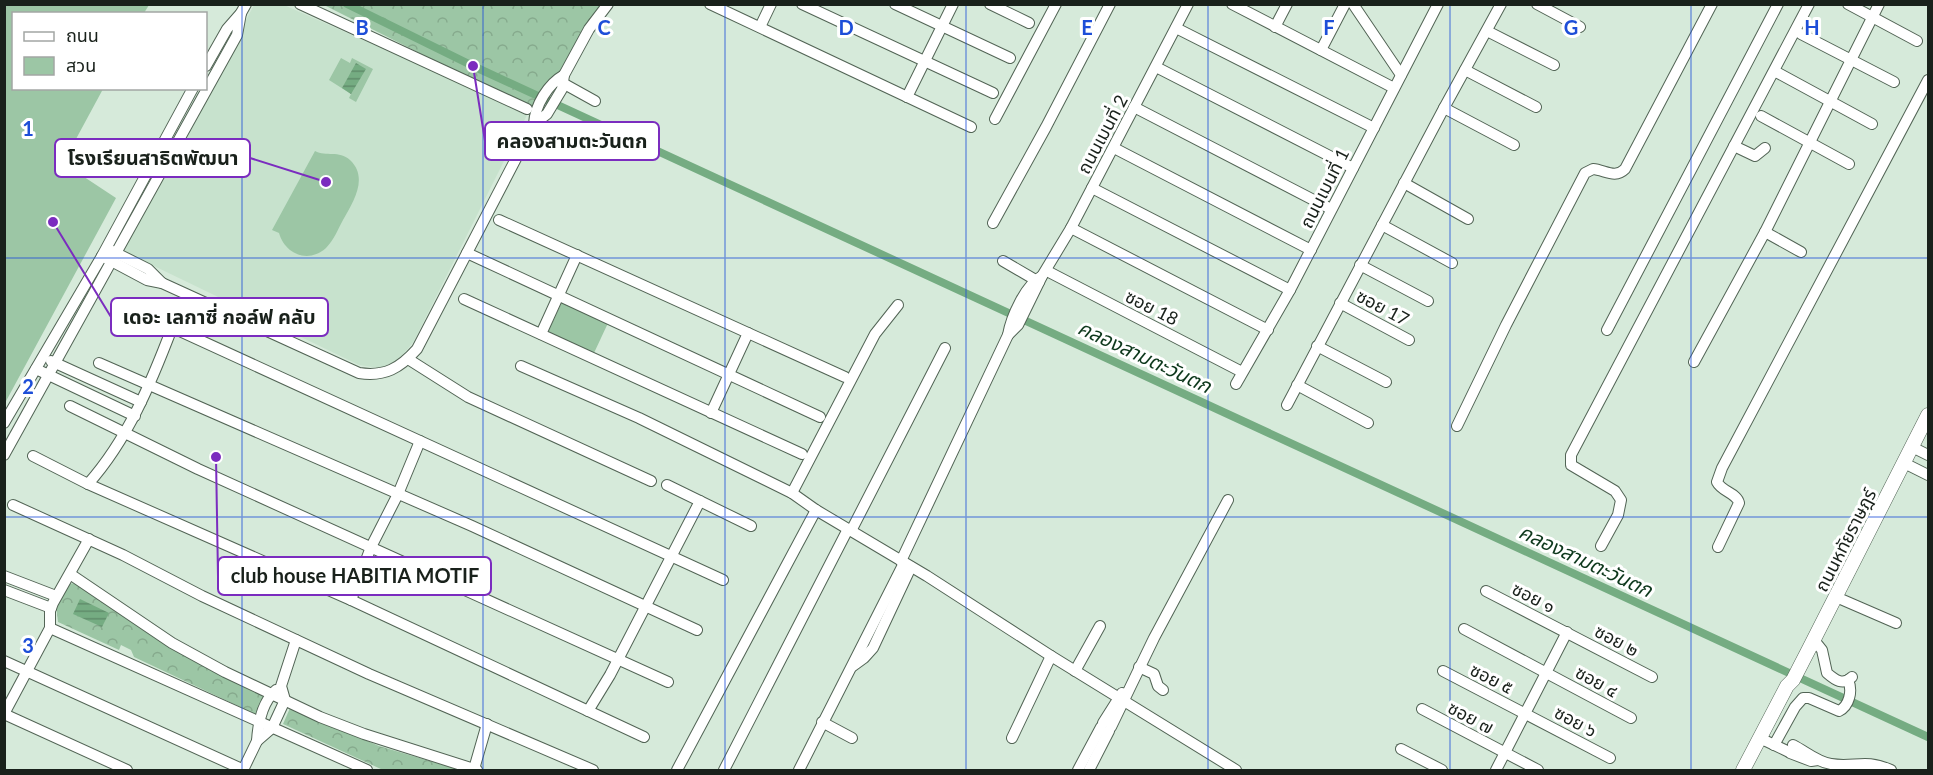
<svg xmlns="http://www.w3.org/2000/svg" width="1933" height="775" font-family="Lato,'Noto Sans Thai',sans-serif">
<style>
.built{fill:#c7e2cd}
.green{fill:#9cc6a5}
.forest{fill:url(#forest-crowns)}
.water{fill:url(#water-rules)}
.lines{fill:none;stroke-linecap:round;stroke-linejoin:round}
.canal{stroke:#75ac82;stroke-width:8}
.minor-casing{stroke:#526455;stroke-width:12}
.major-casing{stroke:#526455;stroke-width:15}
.minor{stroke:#fff;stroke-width:10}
.major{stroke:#fff;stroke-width:14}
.grid{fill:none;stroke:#1d4ed8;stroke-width:1.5;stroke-opacity:0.55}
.labels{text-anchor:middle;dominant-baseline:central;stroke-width:6;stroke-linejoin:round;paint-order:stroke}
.street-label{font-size:18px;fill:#19211b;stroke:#fff}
.water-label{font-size:20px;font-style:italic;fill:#0d381c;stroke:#fff}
.grid-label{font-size:20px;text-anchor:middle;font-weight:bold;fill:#1d4ed8;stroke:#fff;stroke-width:6;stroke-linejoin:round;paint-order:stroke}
.leader{fill:none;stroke:#7b2cbf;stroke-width:2}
.callout-dot{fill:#7b2cbf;stroke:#fff;stroke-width:2}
.callout{fill:#fff;stroke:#7b2cbf;stroke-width:2}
.callout-label{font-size:20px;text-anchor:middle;font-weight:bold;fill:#19211b}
</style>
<defs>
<pattern id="forest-crowns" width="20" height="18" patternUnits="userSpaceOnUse" patternTransform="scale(1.5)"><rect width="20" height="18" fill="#9cc6a5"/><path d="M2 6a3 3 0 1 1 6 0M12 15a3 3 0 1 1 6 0" fill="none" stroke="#86aa8d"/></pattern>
<pattern id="water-rules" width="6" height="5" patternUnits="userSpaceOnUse" patternTransform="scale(1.5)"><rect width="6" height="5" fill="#75ac82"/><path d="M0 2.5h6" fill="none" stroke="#5f8c6a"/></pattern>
</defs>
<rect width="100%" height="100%" fill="#d6eada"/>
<path class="built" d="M 254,5 L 284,5 L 528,113 L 414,341 L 398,361 L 379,368 L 359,365 L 123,251 Z"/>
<g class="green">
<path d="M 5,4 L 149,5 L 144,13 L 14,14 L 14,88 L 103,89 L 63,163 L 116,198 L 5,403 Z"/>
<path d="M 341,58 L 350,63 L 352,58 L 373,69 L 356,102 L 349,98 L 351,94 L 329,80 Z"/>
<path d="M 315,151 C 326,157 339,150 350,160 C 369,178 353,202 343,220 C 338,229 334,240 326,248 C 308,264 285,254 279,233 L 272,230 Z"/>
<path d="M 562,302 L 608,323 L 594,353 L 548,332 Z"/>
</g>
<g class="forest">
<path d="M 324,5 L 602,5 L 535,111 Z"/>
<path d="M 75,583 L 156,639 L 265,696 L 257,715 L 134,657 L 131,650 L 121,645 L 119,650 L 58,622 L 56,605 L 68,584 Z"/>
<path d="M 290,708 L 379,746 L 460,770 L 383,770 L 283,724 Z"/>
</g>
<g class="water">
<path d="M 356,63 L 366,69 L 351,94 L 342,88 Z"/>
<path d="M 80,599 L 109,613 L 102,627 L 73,614 Z"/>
</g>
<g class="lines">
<path class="canal" d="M 347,4 L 473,66 L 1928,737"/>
<defs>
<g id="minor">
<path d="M 300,4 L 527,109"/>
<path d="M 710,4 L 971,127"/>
<path d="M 802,4 L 993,93"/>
<path d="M 895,4 L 1010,58"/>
<path d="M 990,4 L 1029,23"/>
<path d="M 1232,4 L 1394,88"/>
<path d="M 1353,4 L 1401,75"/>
<path d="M 1537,4 L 1580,27"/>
<path d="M 1848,4 L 1917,41"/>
<path d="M 760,27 L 771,4"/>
<path d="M 1275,27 L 1287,4"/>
<path d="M 1176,28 L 1374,128"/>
<path d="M 1487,31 L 1554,65"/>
<path d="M 1801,34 L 1894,82"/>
<path d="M 1321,50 L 1345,4"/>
<path d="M 206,66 L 227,29 L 241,13 L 246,4"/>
<path d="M 1156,67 L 1353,168"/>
<path d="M 1465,70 L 1536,107"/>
<path d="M 1778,73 L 1872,124"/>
<path d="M 559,81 L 595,101"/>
<path d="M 907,97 L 953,4"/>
<path d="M 1134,107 L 1331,209"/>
<path d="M 1444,108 L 1514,145"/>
<path d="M 1761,116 L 1849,164"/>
<path d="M 995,119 L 1056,4"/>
<path d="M 534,124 L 547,114 L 562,89 L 564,75 L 589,29 L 608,4"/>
<path d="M 1734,146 L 1755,156 L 1765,148"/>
<path d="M 1114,148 L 1311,250"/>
<path d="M 1404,183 L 1468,219"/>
<path d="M 1092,188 L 1290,290"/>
<path d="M 499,220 L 845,377"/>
<path d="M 993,223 L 1046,127 L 1110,4"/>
<path d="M 1382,225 L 1452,263"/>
<path d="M 1071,228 L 1268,330"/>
<path d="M 1765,232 L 1801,252"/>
<path d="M 110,250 L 148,269 L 162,283"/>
<path d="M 467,253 L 820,417"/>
<path d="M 102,256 L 147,280 L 162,283 L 359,373 C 385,377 400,368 417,349 L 534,124 C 535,105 548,84 564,75"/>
<path d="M 1003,261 L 1039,282"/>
<path d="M 1360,265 L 1428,301"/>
<path d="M 1047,271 L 1242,372"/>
<path d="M 464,299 L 802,454"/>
<path d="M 1340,303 L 1409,340"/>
<path d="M 123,305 L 723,580"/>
<path d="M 1607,330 L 1778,4"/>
<path d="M 541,334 L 577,255"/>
<path d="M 1008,335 L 1018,325 L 1042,276 L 1071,228 L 1188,4"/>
<path d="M 1317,346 L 1386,382"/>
<path d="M 408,359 L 468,397 L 651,481"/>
<path d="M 51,361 L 141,402"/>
<path d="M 1694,362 L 1765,232 L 1879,4"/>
<path d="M 99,363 L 472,526 L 697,630"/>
<path d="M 521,366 L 639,418 L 792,493 L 816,510 L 927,576 L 1051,656 L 1236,770"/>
<path d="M 36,369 L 135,416"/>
<path d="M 1236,384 L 1290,290 L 1438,4"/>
<path d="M 1297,385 L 1368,423"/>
<path d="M 1287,405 L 1444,108 L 1501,4"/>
<path d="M 70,406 L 198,469 L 668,682"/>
<path d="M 711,413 L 748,333"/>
<path d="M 4,423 L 102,256 L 193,88"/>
<path d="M 1457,426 L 1506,325 L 1585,173 L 1593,169 C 1605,170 1615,179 1625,169 L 1712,4"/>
<path d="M 1912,447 L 1928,455"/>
<path d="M 4,455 L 237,35 L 241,13"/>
<path d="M 33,456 L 88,484 L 351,600 L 644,737"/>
<path d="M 1904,463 L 1928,475"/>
<path d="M 88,484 C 128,439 151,383 172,328"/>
<path d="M 667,485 L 751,526"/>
<path d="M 792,493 L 875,334 L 898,305"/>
<path d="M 13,505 L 123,555 L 202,596 L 369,674 L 593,770"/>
<path d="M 851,531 L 945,348"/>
<path d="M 89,539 L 53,603 L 50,611 L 50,628 L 4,714 L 127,770"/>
<path d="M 1601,546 L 1618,515 L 1621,500 L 1615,491 L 1571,465 L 1571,455 L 1809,4"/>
<path d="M 1718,547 L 1739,503 C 1737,493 1722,492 1717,482 L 1722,468 L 1928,80"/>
<path d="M 901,561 L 1008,335 C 1011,317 1026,284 1042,276"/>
<path d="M 70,574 L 172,643 L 225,672 L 320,717 L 364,734 L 477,770"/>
<path d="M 4,576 L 56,596"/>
<path d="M 4,590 L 51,608"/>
<path d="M 1486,591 L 1652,677"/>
<path d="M 1836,597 L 1896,623"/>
<path d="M 351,600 L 371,547 L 398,494 L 420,441"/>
<path d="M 50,628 L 367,770"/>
<path d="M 1464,629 L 1631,718"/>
<path d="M 1814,640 L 1822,650 L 1827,673 C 1835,680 1843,686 1852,677"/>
<path d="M 4,661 L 244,770"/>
<path d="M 853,666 L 864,658 L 873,648 L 911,567"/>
<path d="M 1139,667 L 1154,674 L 1158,686 L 1163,690"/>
<path d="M 1075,671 L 1100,626"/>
<path d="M 1443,671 L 1610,758"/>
<path d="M 1422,709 L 1538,770"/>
<path d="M 588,711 L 610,675 L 700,501"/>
<path d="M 822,722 L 852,738"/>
<path d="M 1103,723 L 1122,693"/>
<path d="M 1111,727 L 1154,638 L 1228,500"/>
<path d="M 1012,738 L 1051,656"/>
<path d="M 257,741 C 258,724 262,702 276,690"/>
<path d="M 1766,741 L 1787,751"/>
<path d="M 1774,745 L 1795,707 L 1803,698 L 1809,698 L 1839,711 C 1849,706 1853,691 1848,680"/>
<path d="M 1793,745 C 1805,751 1817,762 1831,764 C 1855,768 1864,758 1891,770"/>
<path d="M 1401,749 L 1442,770"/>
<path d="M 1790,753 L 1811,761 L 1818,760"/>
<path d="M 474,769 L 487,724"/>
<path d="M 243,770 L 257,741 L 272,728 L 285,700 L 281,686 L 296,640"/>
<path d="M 677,770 L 816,510"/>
<path d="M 724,770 L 848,529"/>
<path d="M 799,770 L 904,563"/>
<path d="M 1078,770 L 1101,727"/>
<path d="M 1089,770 L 1109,731"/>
<path d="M 1496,770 L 1567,632"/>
</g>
<path id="major" d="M 1743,770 L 1787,686 L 1793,680 L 1810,647 L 1928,415"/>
</defs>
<use href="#minor" class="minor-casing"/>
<use href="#major" class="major-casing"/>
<use href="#minor" class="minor"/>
<use href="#major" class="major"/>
</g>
<path class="grid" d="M 242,4 L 242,770M 483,4 L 483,770M 725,4 L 725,770M 966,4 L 966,770M 1208,4 L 1208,770M 1450,4 L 1450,770M 1691,4 L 1691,770M 4,258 L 1928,258M 4,517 L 1928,517"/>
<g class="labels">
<g class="street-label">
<text transform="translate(1102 134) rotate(-62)">ถนนเมนที่ 2</text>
<text transform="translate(1324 188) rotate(-63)">ถนนเมนที่ 1</text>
<text transform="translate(1152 307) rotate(27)">ซอย 18</text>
<text transform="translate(1383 307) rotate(28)">ซอย 17</text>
<text transform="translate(1845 540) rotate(-63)">ถนนหทัยราษฎร์</text>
<text transform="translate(1534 597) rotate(27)">ซอย ๑</text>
<text transform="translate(1617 640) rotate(28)">ซอย ๒</text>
<text transform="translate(1492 678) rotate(27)">ซอย ๕</text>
<text transform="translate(1597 681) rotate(29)">ซอย ๔</text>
<text transform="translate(1471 717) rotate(28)">ซอย ๗</text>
<text transform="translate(1576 721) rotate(28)">ซอย ๖</text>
</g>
<g class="water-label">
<text transform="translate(1145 356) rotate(25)">คลองสามตะวันตก</text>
<text transform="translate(1586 560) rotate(25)">คลองสามตะวันตก</text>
</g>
</g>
<g class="grid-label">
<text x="362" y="35">B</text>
<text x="604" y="35">C</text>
<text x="846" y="35">D</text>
<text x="1087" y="35">E</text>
<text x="1329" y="35">F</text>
<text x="1571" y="35">G</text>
<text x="1812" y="35">H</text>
<text x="28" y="136">1</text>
<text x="28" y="394">2</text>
<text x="28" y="653">3</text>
</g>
<path class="leader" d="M473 66L485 141M326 182L250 158M53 222L111 317M216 457L218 576"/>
<g class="callout-dot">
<circle cx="473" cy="66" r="6"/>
<circle cx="326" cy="182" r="6"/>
<circle cx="53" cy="222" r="6"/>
<circle cx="216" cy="457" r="6"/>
</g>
<g class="callout">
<rect x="485" y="122" width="174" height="38" rx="6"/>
<rect x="55" y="139" width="195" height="38" rx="6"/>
<rect x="111" y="298" width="217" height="38" rx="6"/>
<rect x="218" y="557" width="273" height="38" rx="6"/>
</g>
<g class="callout-label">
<text x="572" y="148">คลองสามตะวันตก</text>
<text x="153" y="165">โรงเรียนสาธิตพัฒนา</text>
<text x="219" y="324">เดอะ เลกาซี่ กอล์ฟ คลับ</text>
<text x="355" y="583">club house HABITIA MOTIF</text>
</g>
<rect width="1933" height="775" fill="none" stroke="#19211b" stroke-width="12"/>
<rect x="12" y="12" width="195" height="78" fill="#ffffff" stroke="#a3a6a4" stroke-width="1.5"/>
<rect x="24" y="32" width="30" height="9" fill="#ffffff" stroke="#a3a6a4" stroke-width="1.5"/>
<text x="66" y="42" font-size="18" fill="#19211b">ถนน</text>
<rect x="24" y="57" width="30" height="18" fill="#9cc6a5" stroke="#a3a6a4" stroke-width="1.5"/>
<text x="66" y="72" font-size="18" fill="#19211b">สวน</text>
</svg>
